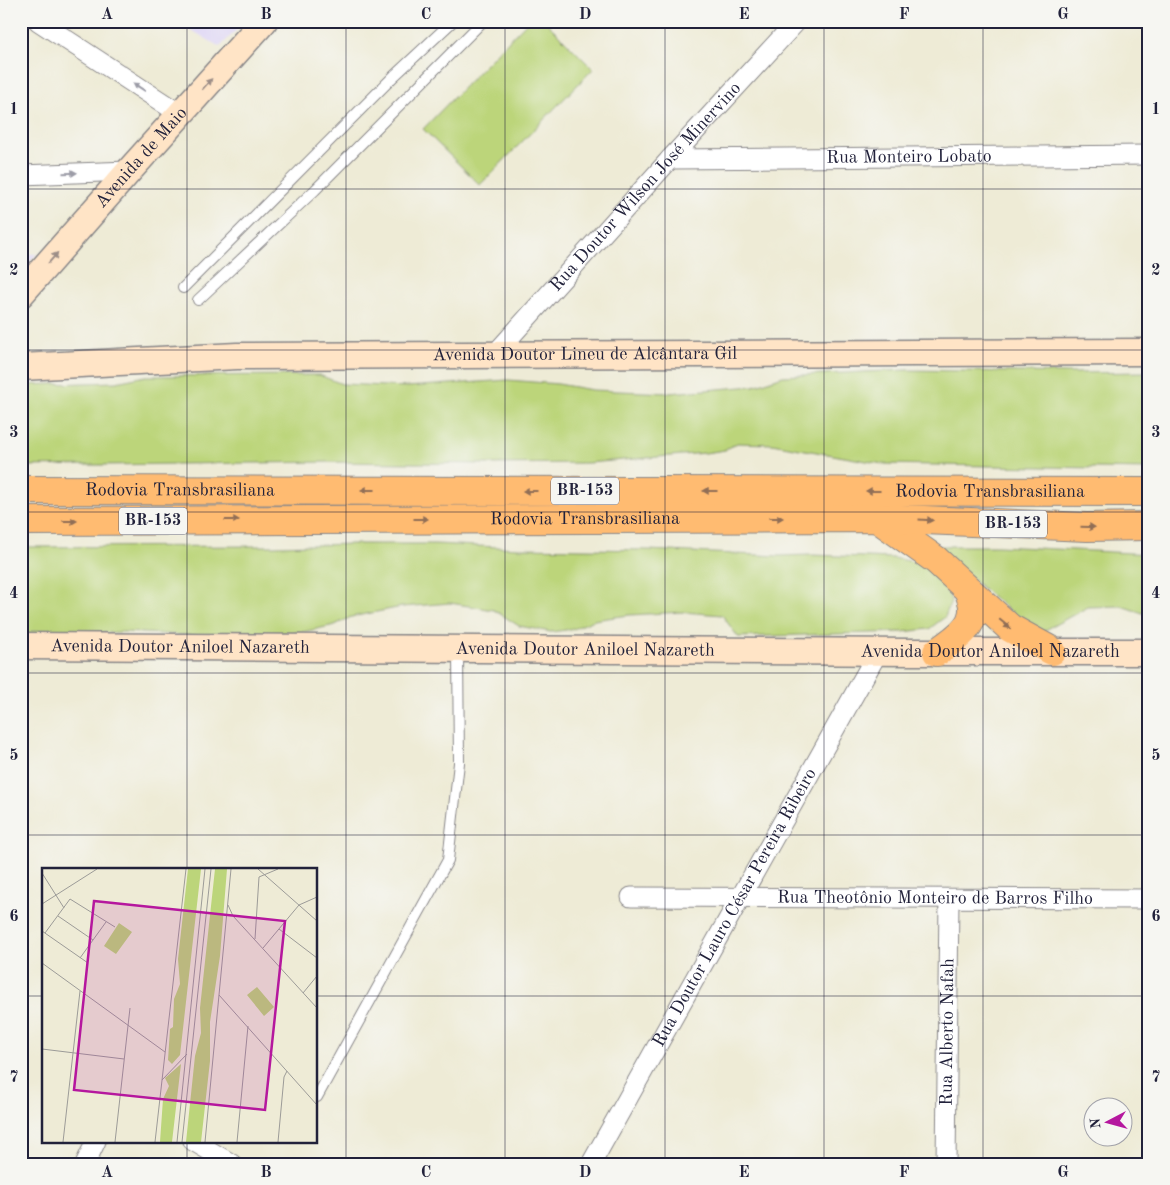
<svg xmlns="http://www.w3.org/2000/svg" width="1170" height="1185" font-family="'Old Standard TT',serif">
<style>
.built{fill:#ded5f6}
.grass{fill:#bcd57a;stroke:#6f7c5a}
.lines{fill:none;stroke-linecap:round;stroke-linejoin:round}
.lane-casing{stroke:#888688;stroke-width:12}
.street-casing{stroke:#888688;stroke-width:21}
.secondary-casing{stroke:#888688;stroke-width:29}
.highway-casing{stroke:#888688;stroke-width:30}
.lane{stroke:#fff;stroke-width:10}
.street{stroke:#fff;stroke-width:19}
.secondary{stroke:#ffe4c6;stroke-width:26}
.highway{stroke:#ffbb71;stroke-width:28}
.oneway{fill:#9c8d87}
.oneway2{fill:#9c9ca7}
.oneway3{fill:#906e56}
.grid{fill:none;stroke:#22223b;stroke-width:1;stroke-opacity:0.55}
.labels{text-anchor:middle;dominant-baseline:central;stroke-width:4;stroke-linejoin:round;paint-order:stroke}
.shield{fill:#f6f6f2;stroke:#626272;stroke-width:1}
.shield-label{font-size:16px;font-weight:bold;fill:#22223b}
.street-label{font-size:18px;fill:#22223b;stroke:#f6f6f2}
.inset-road{fill:none;stroke:#9c9b98;stroke-width:1}
.view{fill:#b5179e;fill-opacity:0.15;stroke:#b5179e;stroke-width:2.5}
.inset-edge{fill:none;stroke:#22223b;stroke-width:2.5}
.neatline{fill:none;stroke:#22223b;stroke-width:2}
.grid-label{font-size:16px;text-anchor:middle;font-weight:bold;fill:#22223b}
</style>
<rect width="100%" height="100%" fill="#f6f6f2"/>
<filter id="ink" filterUnits="userSpaceOnUse"><feTurbulence type="fractalNoise" baseFrequency=".02" numOctaves="2"/><feDisplacementMap in="SourceGraphic" scale="10" xChannelSelector="R" yChannelSelector="G"/><feConvolveMatrix kernelMatrix="1 2 1 2 8 2 1 2 1" color-interpolation-filters="sRGB"/></filter>
<filter id="wash" filterUnits="userSpaceOnUse"><feTurbulence type="fractalNoise" baseFrequency=".0096" numOctaves="4" result="noise"/><feDisplacementMap in="SourceGraphic" scale="20" xChannelSelector="R" yChannelSelector="G"/><feGaussianBlur stdDeviation="1.12" result="paint"/><feColorMatrix in="noise" values="0 0 0 0 0 0 0 0 0 0 0 0 0 0 0 0 0 1.4 0 .05"/><feComposite in="paint" operator="in"/></filter>
<g filter="url(#wash)">
<rect width="100%" height="100%" fill="#eeebd6"/>
<g class="built">
<path d="M 176,21 L 245,21 L 220,47 Z"/>
<path d="M 21,254 L 37,254 L 21,269 Z"/>
</g>
<g class="grass">
<path d="M 528,21 L 545,21 L 593,69 L 480,185 L 423,129 Z"/>
<path d="M 907,370 L 1073,373 L 1149,372 L 1149,469 L 883,464 L 772,444 L 737,443 L 725,450 L 705,453 L 588,463 L 487,464 L 332,462 L 21,466 L 21,385 L 116,382 L 146,376 L 319,375 L 342,384 L 407,387 L 508,380 L 558,384 L 592,390 L 669,393 L 754,386 L 783,376 Z"/>
<path d="M 354,544 L 435,544 L 519,548 L 648,550 L 778,556 L 811,555 L 892,558 L 915,562 L 935,572 L 946,583 L 951,601 L 945,617 L 929,629 L 902,632 L 738,637 L 722,615 L 683,612 L 629,615 L 594,620 L 573,629 L 551,632 L 519,626 L 494,610 L 450,603 L 402,607 L 351,617 L 335,625 L 303,632 L 202,636 L 123,632 L 21,636 L 21,547 L 274,546 Z"/>
<path d="M 941,546 L 999,546 L 1149,554 L 1149,615 L 1121,606 L 1088,607 L 1038,634 L 938,551 Z"/>
</g>
</g>
<g filter="url(#ink)">
<g class="lines">
<defs>
<g id="lane">
<path d="M 183,288 L 394,76 L 453,21"/>
<path d="M 198,300 L 315,190 L 483,21"/>
<path d="M 317,1097 L 448,860 L 459,763 L 458,650"/>
</g>
<g id="street">
<path d="M 38,21 L 180,114"/>
<path id="s1" d="M 670,159 L 1149,155"/>
<path d="M 21,175 L 129,171"/>
<path id="s2" d="M 495,354 L 670,159 L 797,21"/>
<path id="s3" d="M 631,897 L 1149,899"/>
<path d="M 193,1141 L 232,1164"/>
<path d="M 85,1164 L 96,1141"/>
<path id="s4" d="M 591,1164 L 878,652"/>
<path id="s5" d="M 946,1164 L 949,899"/>
</g>
<g id="secondary">
<path id="s6" d="M 21,294 L 129,171 L 264,21"/>
<path id="s7" d="M 21,367 L 237,356 L 1149,352"/>
<path id="s8" d="M 21,646 L 913,652 L 1149,652"/>
</g>
<g id="highway">
<path id="s9" d="M 21,490 L 1149,492"/>
<path d="M 877,518 L 936,560 L 1010,628 L 1052,651"/>
<path id="s10" d="M 21,521 L 877,518 L 1087,527 L 1149,526"/>
<path d="M 937,652 C 951,642 975,628 973,607 C 973,602 970,596 969,591"/>
</g>
</defs>
<use href="#lane" class="lane-casing"/>
<use href="#street" class="street-casing"/>
<use href="#secondary" class="secondary-casing"/>
<use href="#highway" class="highway-casing"/>
<use href="#lane" class="lane"/>
<use href="#street" class="street"/>
<use href="#secondary" class="secondary"/>
<use href="#highway" class="highway"/>
</g>
<defs><path id="oneway-solid" d="M-6-.8H1V-3.2L6.5 0L1 3.2V.8H-6Z" transform="scale(1.25)"/></defs>
<g class="oneway">
<use href="#oneway-solid" transform="translate(207 84) rotate(-48)"/>
<use href="#oneway-solid" transform="translate(53 258) rotate(-49)"/>
</g>
<g class="oneway2">
<use href="#oneway-solid" transform="translate(139 87) rotate(-147)"/>
<use href="#oneway-solid" transform="translate(70 173) rotate(-2)"/>
</g>
<g class="oneway3">
<use href="#oneway-solid" transform="translate(368 490) rotate(-180)"/>
<use href="#oneway-solid" transform="translate(530 491) rotate(-180)"/>
<use href="#oneway-solid" transform="translate(710 491) rotate(-180)"/>
<use href="#oneway-solid" transform="translate(873 491) rotate(-180)"/>
<use href="#oneway-solid" transform="translate(776 518)"/>
<use href="#oneway-solid" transform="translate(421 519)"/>
<use href="#oneway-solid" transform="translate(232 520)"/>
<use href="#oneway-solid" transform="translate(926 520) rotate(3)"/>
<use href="#oneway-solid" transform="translate(70 521)"/>
<use href="#oneway-solid" transform="translate(1088 527) rotate(1)"/>
<use href="#oneway-solid" transform="translate(1005 624) rotate(40)"/>
</g>
</g>
<path class="grid" d="M 187,21 L 187,869M 346,21 L 346,1164M 505,21 L 505,1164M 665,21 L 665,1164M 824,21 L 824,1164M 983,21 L 983,1164M 21,189 L 1149,189M 21,350 L 1149,350M 21,512 L 1149,512M 21,673 L 1149,673M 21,835 L 1149,835M 21,996 L 44,996M 316,996 L 1149,996M 187,1141 L 187,1164"/>
<g class="labels">
<g class="shield">
<rect x="551" y="477.5" width="68" height="27" rx="4"/>
<rect x="119" y="507.5" width="68" height="27" rx="4"/>
<rect x="979" y="510.5" width="68" height="27" rx="4"/>
</g>
<g class="shield-label">
<text x="585" y="491">BR-153</text>
<text x="153" y="521">BR-153</text>
<text x="1013" y="524">BR-153</text>
</g>
<g class="street-label">
<text stroke="none"><textPath href="#s6" startOffset="182">Avenida de Maio</textPath></text>
<text stroke="none"><textPath href="#s1" startOffset="239">Rua Monteiro Lobato</textPath></text>
<text stroke="none"><textPath href="#s2" startOffset="225">Rua Doutor Wilson José Minervino</textPath></text>
<text stroke="none"><textPath href="#s7" startOffset="564">Avenida Doutor Lineu de Alcântara Gil</textPath></text>
<text stroke="none"><textPath href="#s9" startOffset="159">Rodovia Transbrasiliana</textPath></text>
<text stroke="none"><textPath href="#s9" startOffset="969">Rodovia Transbrasiliana</textPath></text>
<text stroke="none"><textPath href="#s10" startOffset="564">Rodovia Transbrasiliana</textPath></text>
<text stroke="none"><textPath href="#s8" startOffset="159">Avenida Doutor Aniloel Nazareth</textPath></text>
<text stroke="none"><textPath href="#s8" startOffset="564">Avenida Doutor Aniloel Nazareth</textPath></text>
<text stroke="none"><textPath href="#s8" startOffset="969">Avenida Doutor Aniloel Nazareth</textPath></text>
<text stroke="none"><textPath href="#s3" startOffset="304">Rua Theotônio Monteiro de Barros Filho</textPath></text>
<text stroke="none"><textPath href="#s4" startOffset="294">Rua Doutor Lauro César Pereira Ribeiro</textPath></text>
<text stroke="none"><textPath href="#s5" startOffset="132">Rua Alberto Nafah</textPath></text>
</g>
</g>
<g transform="translate(42 868)">
<rect width="275" height="275" fill="#eeebd6"/>
<path d="M 146,1 L 159,1 L 138,187 L 130,196 L 126,192 L 128,161 L 131,159 L 132,131 L 138,116 L 136,91 ZM 173,1 L 185,1 L 178,88 L 168,154 L 168,193 L 159,274 L 144,274 L 153,188 L 159,165 L 158,140 ZM 77,55 L 90,64 L 74,86 L 62,78 ZM 215,119 L 232,139 L 222,148 L 205,127 ZM 139,196 L 130,274 L 118,274 L 121,231 L 127,218 L 123,210 Z" fill="#bcd57a"/>
<path class="inset-road" d="M 216,1 L 275,53M 0,5 L 22,40M 0,36 L 55,1M 186,37 L 191,48 L 275,140M 16,48 L 51,72M 237,61 L 275,90M 0,63 L 46,95M 3,65 L 28,31 L 73,59M 213,71 L 217,9 L 236,1M 221,80 L 257,37 L 275,29M 38,90 L 64,54M 0,95 L 123,184M 261,125 L 275,108M 177,127 L 275,237M 0,181 L 82,191M 120,212 L 145,186M 21,274 L 38,123M 73,274 L 88,140M 113,274 L 144,1M 135,274 L 163,1M 140,274 L 169,1M 163,274 L 189,1M 195,274 L 206,158M 236,274 L 242,209 L 245,203"/>
<path class="view" d="M 52,33 L 243,53 L 223,242 L 32,222 Z"/>
<rect width="275" height="275" class="inset-edge"/>
</g>
<rect width="1170" height="1185" fill="none" stroke="#f6f6f2" stroke-width="55"/>
<g transform="translate(1108 1122) rotate(264)"><circle r="24" fill="#f6f6f2" stroke="#a1a1a9"/>
<path d="M0-4L9 19L0 12L-9 19Z" fill="#b5179e"/>
<text y="-8" font-size="14" font-weight="bold" text-anchor="middle" fill="#22223b">N</text>
</g>
<rect x="28" y="28" width="1114" height="1130" class="neatline"/>
<g class="grid-label">
<text x="107" y="19">A</text>
<text x="266" y="19">B</text>
<text x="426" y="19">C</text>
<text x="585" y="19">D</text>
<text x="744" y="19">E</text>
<text x="904" y="19">F</text>
<text x="1063" y="19">G</text>
<text x="14" y="114">1</text>
<text x="1156" y="114">1</text>
<text x="14" y="275">2</text>
<text x="1156" y="275">2</text>
<text x="14" y="437">3</text>
<text x="1156" y="437">3</text>
<text x="14" y="598">4</text>
<text x="1156" y="598">4</text>
<text x="14" y="760">5</text>
<text x="1156" y="760">5</text>
<text x="14" y="921">6</text>
<text x="1156" y="921">6</text>
<text x="14" y="1082">7</text>
<text x="1156" y="1082">7</text>
<text x="107" y="1177">A</text>
<text x="266" y="1177">B</text>
<text x="426" y="1177">C</text>
<text x="585" y="1177">D</text>
<text x="744" y="1177">E</text>
<text x="904" y="1177">F</text>
<text x="1063" y="1177">G</text>
</g>
</svg>
